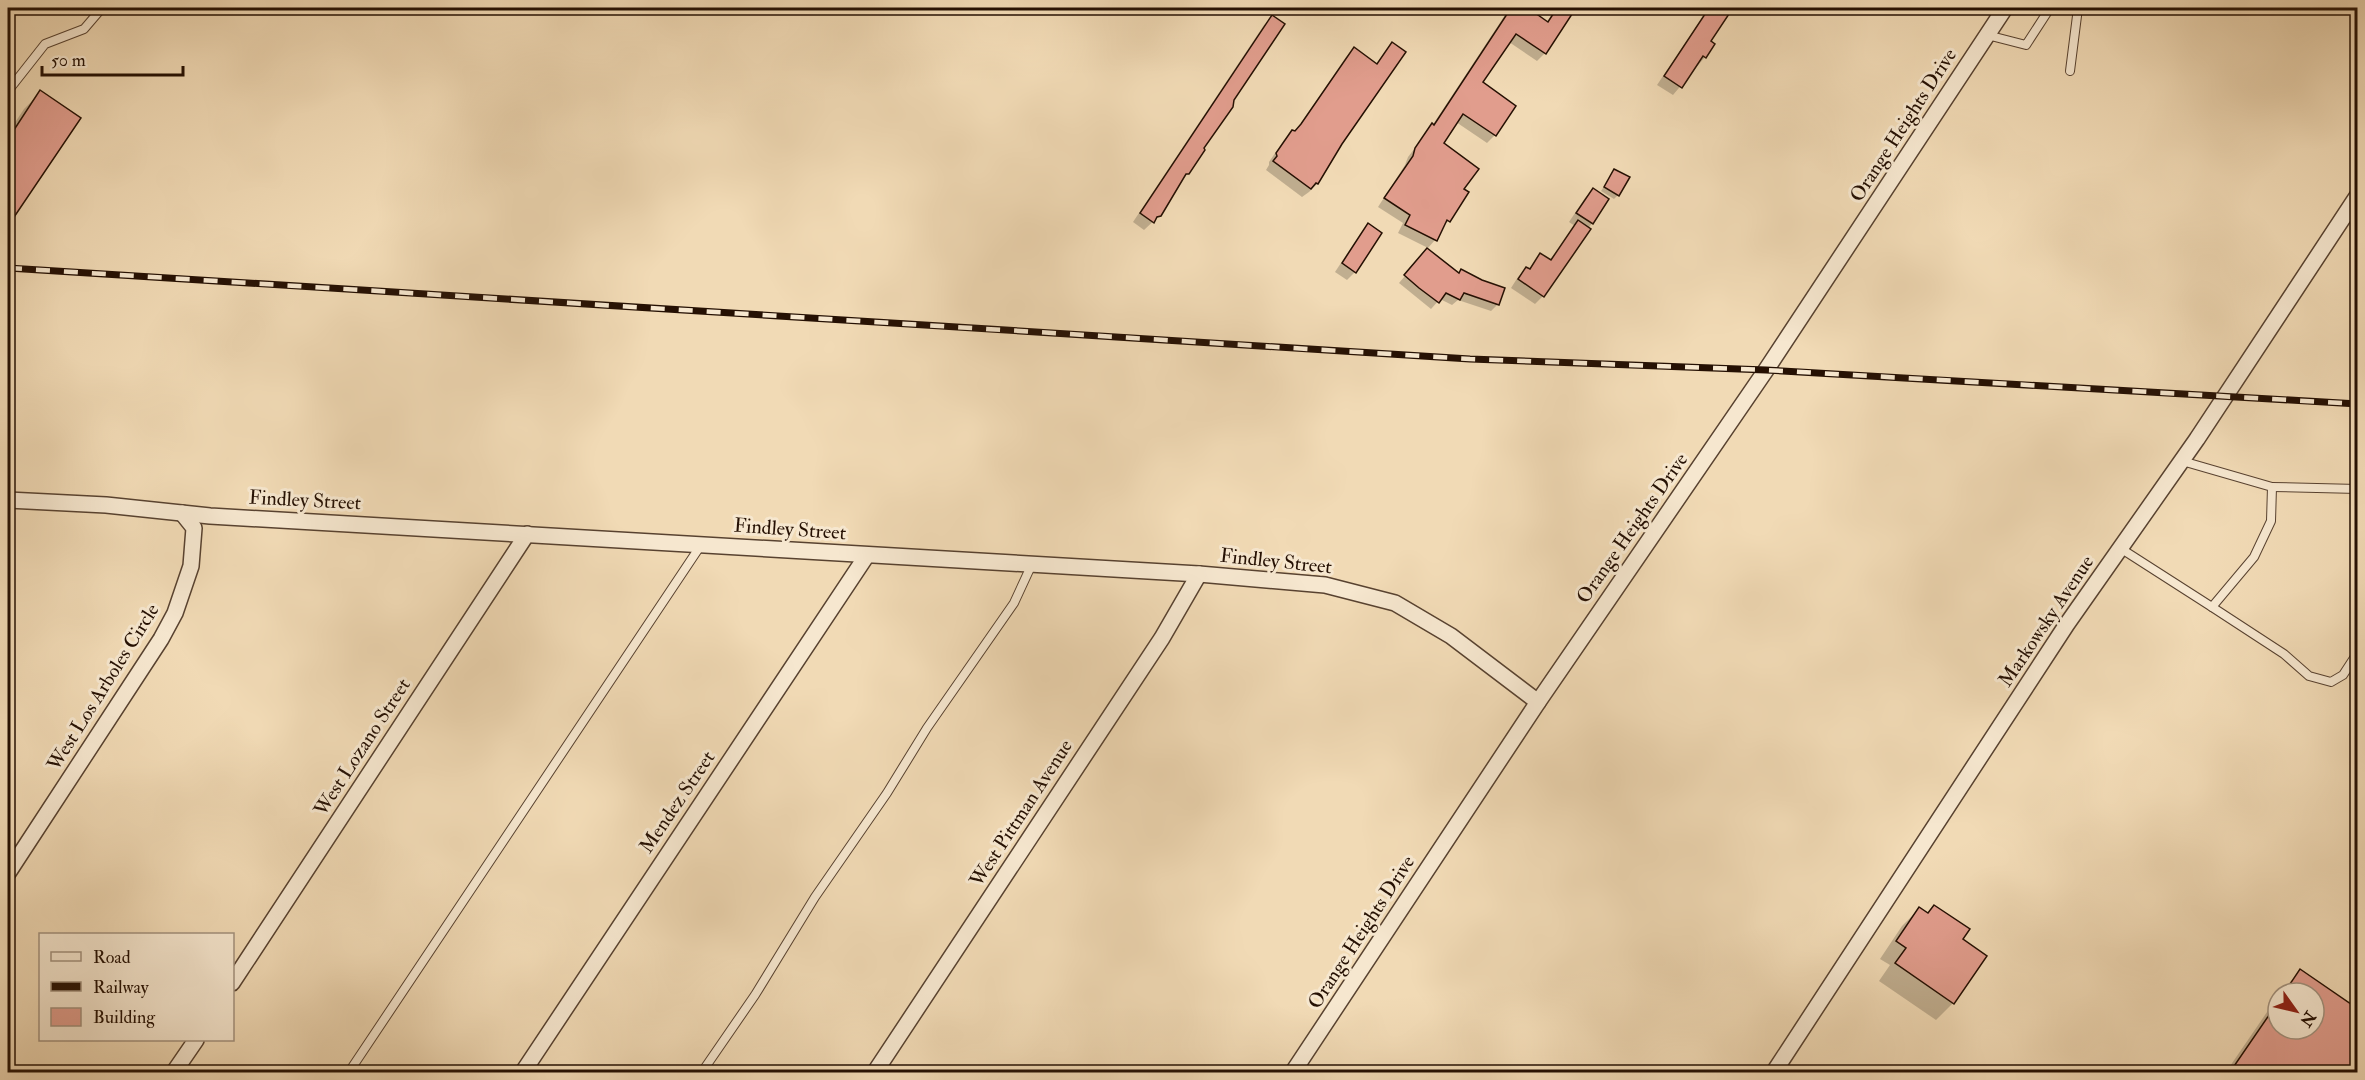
<svg xmlns="http://www.w3.org/2000/svg" width="2365" height="1080" font-family="'IM FELL Double Pica',serif">
<style>
.shadow{fill:#0003}
.building{fill:#e19d8d;stroke:#251003;stroke-width:1.5}
.lines{fill:none;stroke-linecap:round;stroke-linejoin:round}
.service-casing{stroke:#584230;stroke-width:10}
.minor-casing{stroke:#584230;stroke-width:18}
.service{stroke:#f6e7cf;stroke-width:8}
.minor{stroke:#f6e7cf;stroke-width:15}
.rail-casing{stroke:#251003;stroke-width:7}
.rail{stroke:#f6e7cf;stroke-width:4.5;stroke-dasharray:14;stroke-linecap:butt}
.labels{text-anchor:middle;dominant-baseline:central;stroke-width:6;stroke-linejoin:round;paint-order:stroke}
.street-label{font-size:20px;fill:#251003;stroke:#f6e7cf}
</style>
<rect width="100%" height="100%" fill="#f1dab5"/>
<filter id="stains"><feTurbulence type="fractalNoise" baseFrequency=".00333" numOctaves="4"/><feColorMatrix values="0 0 0 0 .2 0 0 0 0 .09 0 0 0 0 .02 0 0 0 .5 -.17"/></filter>
<radialGradient id="worn" r=".72"><stop offset=".6" stop-color="#630" stop-opacity="0"/><stop offset="1" stop-color="#630" stop-opacity=".3"/></radialGradient>
<g class="shadow">
<path d="M 1512,8 L 1526,8 L 1547,22 L 1556,8 L 1575,8 L 1545,53 L 1537,61 L 1509,42 L 1481,83 L 1495,135 L 1487,143 L 1456,122 L 1441,143 L 1462,189 L 1467,192 L 1448,221 L 1441,229 L 1435,240 L 1428,248 L 1398,233 L 1403,223 L 1378,207 L 1405,165 L 1408,157 L 1432,126 L 1505,15 Z"/>
<path d="M 1709,8 L 1722,8 L 1729,12 L 1709,42 L 1705,57 L 1673,95 L 1657,85 Z"/>
<path d="M 1273,17 L 1188,173 L 1181,181 L 1160,215 L 1144,230 L 1133,222 L 1264,25 Z"/>
<path d="M 1392,44 L 1317,184 L 1309,192 L 1302,197 L 1266,170 L 1269,165 L 1269,162 L 1284,140 L 1295,132 L 1346,57 L 1355,49 L 1376,64 Z"/>
<path d="M 41,92 L 17,210 L 8,219 L 8,133 L 24,109 Z"/>
<path d="M 1614,171 L 1618,195 L 1614,199 L 1601,191 Z"/>
<path d="M 1593,190 L 1592,223 L 1543,296 L 1535,304 L 1511,288 L 1518,277 L 1526,269 L 1528,270 L 1541,255 L 1549,261 L 1575,226 L 1569,222 L 1585,198 Z"/>
<path d="M 1368,225 L 1355,272 L 1347,280 L 1335,272 L 1360,234 Z"/>
<path d="M 1421,257 L 1498,304 L 1491,311 L 1458,300 L 1452,305 L 1440,299 L 1431,309 L 1399,283 Z"/>
<path d="M 1934,907 L 1961,940 L 1953,1003 L 1936,1020 L 1879,981 L 1890,965 L 1880,959 L 1902,926 L 1919,909 L 1927,914 Z"/>
<path d="M 2300,971 L 2358,1010 L 2358,1072 L 2226,1072 L 2278,996 L 2278,1029 L 2314,1029 L 2314,993 L 2280,993 Z"/>
</g>
<g class="building">
<path d="M 1511,8 L 1528,8 L 1548,22 L 1557,8 L 1576,8 L 1546,54 L 1516,34 L 1483,82 L 1516,106 L 1496,136 L 1463,114 L 1444,143 L 1479,169 L 1464,189 L 1469,192 L 1450,222 L 1447,220 L 1437,241 L 1405,225 L 1410,215 L 1384,198 L 1413,156 L 1415,148 L 1432,123 L 1434,125 Z"/>
<path d="M 1709,8 L 1733,8 L 1711,41 L 1715,44 L 1706,58 L 1703,56 L 1682,88 L 1664,76 Z"/>
<path d="M 1272,15 L 1285,24 L 1234,100 L 1233,107 L 1204,148 L 1205,150 L 1189,174 L 1186,174 L 1161,216 L 1157,217 L 1154,223 L 1140,213 Z"/>
<path d="M 1392,42 L 1406,52 L 1342,144 L 1318,184 L 1316,183 L 1311,189 L 1273,161 L 1277,156 L 1276,153 L 1292,130 L 1295,131 L 1301,124 L 1354,47 L 1377,64 Z"/>
<path d="M 40,90 L 81,118 L 8,226 L 8,139 Z"/>
<path d="M 1614,169 L 1630,177 L 1619,196 L 1604,187 Z"/>
<path d="M 1593,188 L 1609,199 L 1593,224 L 1576,213 Z"/>
<path d="M 1578,220 L 1591,229 L 1544,297 L 1518,279 L 1526,267 L 1530,269 L 1540,253 L 1551,260 Z"/>
<path d="M 1368,223 L 1382,233 L 1356,273 L 1342,263 Z"/>
<path d="M 1427,248 L 1459,273 L 1461,269 L 1482,280 L 1505,288 L 1499,305 L 1464,293 L 1460,300 L 1446,293 L 1439,303 L 1419,288 L 1404,275 Z"/>
<path d="M 1934,905 L 1970,929 L 1963,939 L 1987,956 L 1954,1004 L 1895,963 L 1906,948 L 1896,941 L 1919,907 L 1928,913 Z"/>
<path d="M 2300,969 L 2358,1009 L 2358,1072 L 2230,1072 L 2278,1002 L 2278,1029 L 2314,1029 L 2314,993 L 2284,993 Z"/>
</g>
<g class="lines">
<defs>
<g id="service">
<path d="M 1987,35 L 2026,45 L 2050,8"/>
<path d="M 2070,71 L 2078,8"/>
<path d="M 8,91 L 45,44 L 84,29 L 102,8"/>
<path d="M 2272,487 L 2358,489"/>
<path d="M 2120,548 L 2212,607 L 2254,557 L 2271,521 L 2272,487 L 2182,461"/>
<path d="M 2212,607 L 2284,654 L 2309,676 L 2331,682 L 2343,675 L 2358,652"/>
<path d="M 349,1072 L 701,545"/>
<path d="M 702,1072 L 755,995 L 815,897 L 887,793 L 927,728 L 1014,603 L 1032,564"/>
</g>
<g id="minor">
<path d="M 8,500 L 106,505 L 210,516 L 1199,574 L 1325,585 L 1395,603 L 1451,636 L 1538,702"/>
<path d="M 8,873 L 161,639 L 175,613 L 191,566 L 194,528 L 182,513"/>
<path d="M 232,983 L 527,534"/>
<path d="M 174,1072 L 196,1040"/>
<path d="M 523,1072 L 867,555"/>
<path d="M 875,1072 L 1162,638 L 1199,574"/>
<path d="M 1293,1072 L 1538,702 L 1766,370 L 2005,8"/>
<path d="M 1774,1072 L 2067,624 L 2197,439 L 2358,195"/>
</g>
</defs>
<use href="#service" class="service-casing"/>
<use href="#minor" class="minor-casing"/>
<use href="#service" class="service"/>
<use href="#minor" class="minor"/>
<defs>
<path id="rail" d="M 8,268 L 1470,359 L 1766,370 L 2358,404"/>
</defs>
<use href="#rail" class="rail-casing"/>
<use href="#rail" class="rail"/>
</g>
<g class="labels">
<g class="street-label">
<text transform="translate(1903 125) rotate(-57)">Orange Heights Drive</text>
<text transform="translate(305 500) rotate(3)">Findley Street</text>
<text transform="translate(1632 528) rotate(-55)">Orange Heights Drive</text>
<text transform="translate(790 529) rotate(4)">Findley Street</text>
<text transform="translate(1276 561) rotate(6)">Findley Street</text>
<text transform="translate(2046 621) rotate(-56)">Markowsky Avenue</text>
<text transform="translate(103 687) rotate(-58)">West Los Arboles Circle</text>
<text transform="translate(362 747) rotate(-57)">West Lozano Street</text>
<text transform="translate(677 802) rotate(-56)">Mendez Street</text>
<text transform="translate(1021 813) rotate(-57)">West Pittman Avenue</text>
<text transform="translate(1361 932) rotate(-57)">Orange Heights Drive</text>
</g>
</g>
<rect width="2365" height="1080" fill="none" stroke="#f1dab5" stroke-width="30"/>
<rect x="9" y="9" width="2347" height="1062" fill="none" stroke="#251003" stroke-width="3"/>
<rect x="15" y="15" width="2335" height="1050" fill="none" stroke="#251003" stroke-width="1.5"/>
<rect x="39" y="933" width="195" height="108" fill="#f6e7cf" stroke="#a2917d" stroke-width="1.5"/>
<rect x="51" y="952" width="30" height="9" fill="#f6e7cf" stroke="#a2917d" stroke-width="1.5"/>
<text x="93" y="963" font-size="18" fill="#251003">Road</text>
<rect x="51" y="982" width="30" height="9" fill="#251003" stroke="#a2917d" stroke-width="1.5"/>
<text x="93" y="993" font-size="18" fill="#251003">Railway</text>
<rect x="51" y="1008" width="30" height="18" fill="#e19d8d" stroke="#a2917d" stroke-width="1.5"/>
<text x="93" y="1023" font-size="18" fill="#251003">Building</text>
<g transform="translate(2296 1011) rotate(124)"><circle r="28" fill="#f6e7cf" stroke="#a2917d" stroke-width="1.5"/>
<path d="M0-4.5L10 22L0 15L-10 22Z" fill="#8f2418"/>
<text y="-9" font-size="16" font-weight="bold" text-anchor="middle" fill="#251003">N</text>
</g>
<path d="M42 66v9h141v-9" fill="none" stroke="#251003" stroke-width="3"/>
<text x="51" y="66" font-size="18" fill="#251003" stroke="#f6e7cf" stroke-width="4.5" paint-order="stroke">50 m</text>
<rect width="100%" height="100%" filter="url(#stains)"/>
<rect width="100%" height="100%" fill="url(#worn)"/>
</svg>
